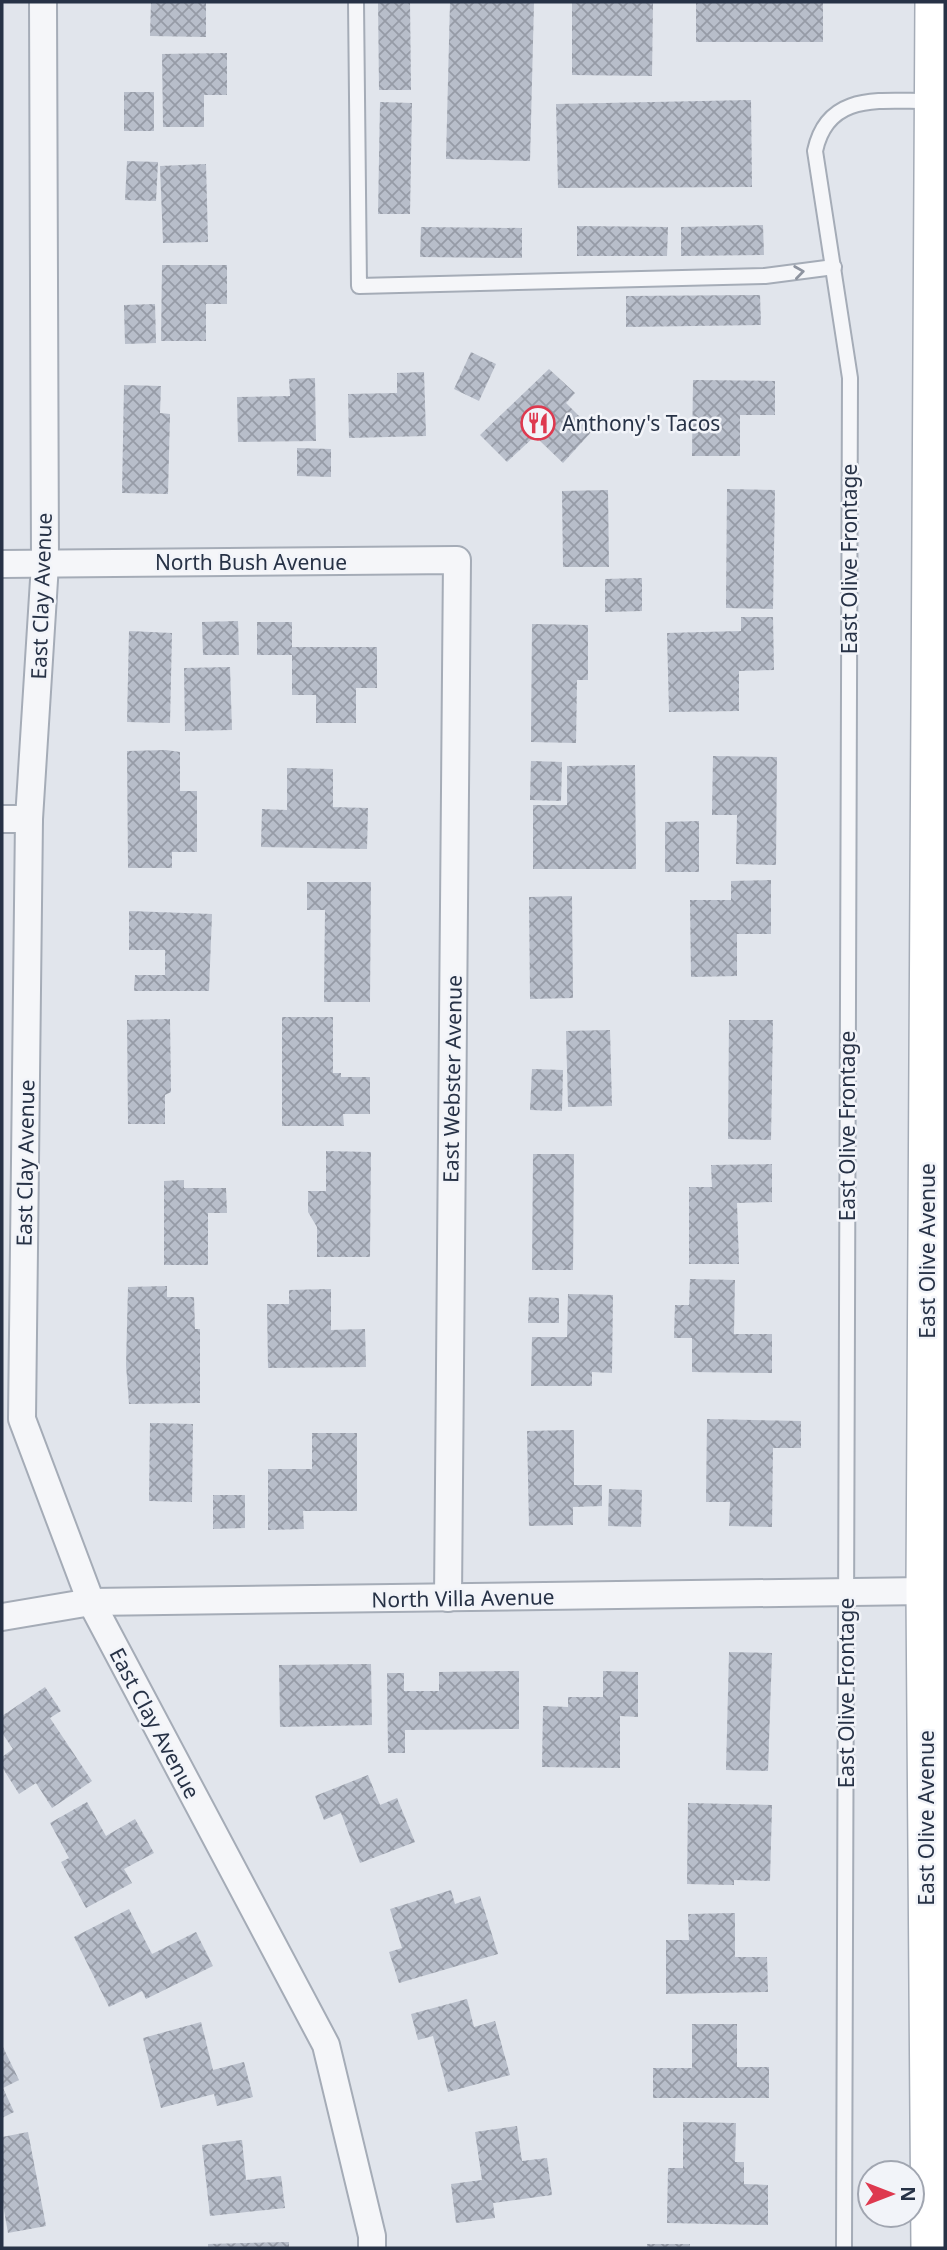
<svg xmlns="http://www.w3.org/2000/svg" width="947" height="2250" font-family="'Noto Sans',sans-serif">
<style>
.building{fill:url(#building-cross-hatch)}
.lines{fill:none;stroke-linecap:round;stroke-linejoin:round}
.service-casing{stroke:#a5acb7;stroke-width:18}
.minor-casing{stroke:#a5acb7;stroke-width:30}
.secondary-casing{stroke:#a5acb7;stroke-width:40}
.service{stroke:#f5f6f9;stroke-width:14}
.minor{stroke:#f5f6f9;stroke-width:26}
.secondary{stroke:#fff;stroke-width:37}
.oneway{stroke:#8e94a0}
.labels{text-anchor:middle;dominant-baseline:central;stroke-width:5;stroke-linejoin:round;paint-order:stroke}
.poi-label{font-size:21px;fill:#273246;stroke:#f2f4f9;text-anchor:start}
.street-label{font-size:21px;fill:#273246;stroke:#f2f4f9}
</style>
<defs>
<pattern id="building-cross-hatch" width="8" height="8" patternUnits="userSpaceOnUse" patternTransform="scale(1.75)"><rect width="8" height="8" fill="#b8beca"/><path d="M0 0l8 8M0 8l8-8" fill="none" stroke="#969ba6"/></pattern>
</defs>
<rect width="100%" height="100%" fill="#e1e5ec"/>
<g class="building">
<path d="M 151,2 L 206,2 L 206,37 L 150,36 Z"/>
<path d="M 378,2 L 410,2 L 411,90 L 379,90 Z"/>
<path d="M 450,2 L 534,2 L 530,161 L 446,159 Z"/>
<path d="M 572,2 L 653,2 L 652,76 L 572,75 Z"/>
<rect x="696" y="2" width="127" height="40"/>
<path d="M 227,53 L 227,95 L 204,95 L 204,127 L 163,127 L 162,54 Z"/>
<rect x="124" y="92" width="30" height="39"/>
<path d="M 751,100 L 752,187 L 558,188 L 556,104 Z"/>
<path d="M 380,102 L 412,103 L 410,214 L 378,214 Z"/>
<path d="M 127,161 L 158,162 L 156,201 L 125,200 Z"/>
<path d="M 206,164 L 208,242 L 163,243 L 160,166 Z"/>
<path d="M 763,225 L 764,255 L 681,256 L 681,227 Z"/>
<path d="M 577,226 L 668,227 L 667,256 L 577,256 Z"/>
<path d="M 421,227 L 522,228 L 522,258 L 420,257 Z"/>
<path d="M 162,265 L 227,265 L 227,304 L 206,304 L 206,341 L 161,341 Z"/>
<path d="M 760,295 L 761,325 L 626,327 L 626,296 Z"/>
<path d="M 155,304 L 156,343 L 125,344 L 124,305 Z"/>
<path d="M 471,352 L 496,364 L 479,401 L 454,389 Z"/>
<path d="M 549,369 L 575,393 L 566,403 L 593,430 L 563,463 L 535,436 L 507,462 L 480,435 Z"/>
<path d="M 424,372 L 426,436 L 349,438 L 348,394 L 397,393 L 397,373 Z"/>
<path d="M 315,378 L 316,441 L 238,442 L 237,397 L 290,396 L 289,379 Z"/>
<path d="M 693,380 L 775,381 L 775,415 L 740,415 L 740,456 L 692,456 Z"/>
<path d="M 124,385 L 161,386 L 160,413 L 170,414 L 168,494 L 122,493 Z"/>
<path d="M 297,448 L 331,449 L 331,477 L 297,476 Z"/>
<path d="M 727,489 L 775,490 L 773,609 L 726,608 Z"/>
<path d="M 608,490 L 609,567 L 563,567 L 562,491 Z"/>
<path d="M 642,578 L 642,611 L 605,612 L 605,579 Z"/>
<path d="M 741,617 L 773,617 L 774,670 L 739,671 L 739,711 L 669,712 L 667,633 L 741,631 Z"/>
<path d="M 238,621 L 239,655 L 203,655 L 202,622 Z"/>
<path d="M 257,622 L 292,622 L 292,647 L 377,647 L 377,688 L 356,688 L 356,723 L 316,723 L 316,695 L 292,695 L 292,655 L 257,655 Z"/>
<path d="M 532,624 L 588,625 L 588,680 L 577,680 L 576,743 L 531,742 Z"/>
<path d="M 129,631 L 172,633 L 170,723 L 127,722 Z"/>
<path d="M 230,667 L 232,730 L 185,731 L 184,668 Z"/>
<path d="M 166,750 L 180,752 L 180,791 L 197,791 L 197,852 L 172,852 L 172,868 L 128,868 L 127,751 Z"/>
<path d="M 713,756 L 777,757 L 776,865 L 736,864 L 737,815 L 712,815 Z"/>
<path d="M 531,761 L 562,762 L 561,801 L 530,800 Z"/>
<path d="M 635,765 L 636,869 L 533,869 L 533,805 L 567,805 L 567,766 Z"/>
<path d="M 287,768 L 333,769 L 333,807 L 368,808 L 367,849 L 261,847 L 262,809 L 287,810 Z"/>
<path d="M 699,821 L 699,872 L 665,872 L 665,822 Z"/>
<path d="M 771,880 L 771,934 L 737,934 L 737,976 L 691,977 L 690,900 L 731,900 L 731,881 Z"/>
<path d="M 307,882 L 371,882 L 370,1002 L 324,1002 L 325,910 L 307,910 Z"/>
<path d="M 572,896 L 573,998 L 530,999 L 529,897 Z"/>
<path d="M 129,911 L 212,914 L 209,991 L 134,991 L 135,975 L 165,975 L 165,950 L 129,950 Z"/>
<path d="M 282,1017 L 333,1017 L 333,1073 L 341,1073 L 341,1077 L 370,1077 L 370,1114 L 343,1114 L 344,1126 L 282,1126 Z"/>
<path d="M 170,1019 L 171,1092 L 165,1095 L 165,1124 L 128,1124 L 127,1020 Z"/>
<path d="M 729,1020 L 773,1020 L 771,1140 L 728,1139 Z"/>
<path d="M 610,1030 L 612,1106 L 568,1107 L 566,1031 Z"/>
<path d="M 532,1069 L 563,1070 L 562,1111 L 530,1110 Z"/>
<path d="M 326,1151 L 371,1152 L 370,1257 L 317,1257 L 317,1227 L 308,1212 L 308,1191 L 326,1191 Z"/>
<path d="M 533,1154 L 574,1154 L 573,1270 L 532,1270 Z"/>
<path d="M 772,1164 L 772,1202 L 737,1203 L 739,1264 L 689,1264 L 689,1187 L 712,1187 L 711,1165 Z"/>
<path d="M 184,1180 L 184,1188 L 226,1188 L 227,1213 L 208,1213 L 208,1265 L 164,1265 L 164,1181 Z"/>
<path d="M 690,1279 L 735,1280 L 734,1334 L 772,1334 L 772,1373 L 692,1372 L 692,1338 L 674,1338 L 675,1305 L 689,1305 Z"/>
<path d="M 167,1286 L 167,1297 L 194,1297 L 195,1329 L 200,1329 L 200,1403 L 129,1404 L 126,1365 L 128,1287 Z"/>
<path d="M 331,1289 L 331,1330 L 365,1329 L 366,1367 L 268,1368 L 267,1304 L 289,1304 L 289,1290 Z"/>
<path d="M 568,1294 L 613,1295 L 612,1373 L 592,1372 L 592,1386 L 531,1386 L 532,1337 L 567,1337 Z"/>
<path d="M 529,1297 L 559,1298 L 559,1323 L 528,1323 Z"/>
<path d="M 707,1419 L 801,1421 L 801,1448 L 773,1448 L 772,1527 L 729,1526 L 730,1502 L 706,1502 Z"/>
<path d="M 150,1423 L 193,1424 L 192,1502 L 149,1501 Z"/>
<path d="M 574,1430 L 574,1485 L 602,1485 L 602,1506 L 573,1507 L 573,1525 L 529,1526 L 527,1431 Z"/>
<path d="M 312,1433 L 357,1433 L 357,1511 L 303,1511 L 304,1529 L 268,1530 L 268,1469 L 312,1469 Z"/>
<path d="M 609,1489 L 642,1490 L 641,1527 L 608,1526 Z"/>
<path d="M 213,1495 L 245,1495 L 245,1528 L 213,1529 Z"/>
<path d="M 729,1652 L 772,1653 L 768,1771 L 726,1770 Z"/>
<path d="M 371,1664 L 372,1725 L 280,1727 L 279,1665 Z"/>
<path d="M 519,1671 L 519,1729 L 405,1730 L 405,1753 L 388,1753 L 387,1673 L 404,1673 L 404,1691 L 439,1691 L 439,1672 Z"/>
<path d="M 603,1671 L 638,1672 L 638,1717 L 620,1716 L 620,1768 L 542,1767 L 543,1706 L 568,1707 L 568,1697 L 603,1697 Z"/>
<path d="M 45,1687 L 61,1711 L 50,1718 L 92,1781 L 52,1808 L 36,1783 L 19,1794 L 2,1767 L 2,1757 L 13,1749 L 2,1733 L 2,1716 Z"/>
<path d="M 368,1775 L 380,1805 L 397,1798 L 415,1842 L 360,1863 L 341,1813 L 324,1820 L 315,1796 Z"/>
<path d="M 87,1802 L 106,1836 L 135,1819 L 154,1853 L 124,1869 L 132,1883 L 86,1908 L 61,1862 L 69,1858 L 50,1823 Z"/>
<path d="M 688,1803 L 772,1805 L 770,1881 L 734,1880 L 734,1885 L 687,1884 Z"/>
<path d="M 451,1890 L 455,1904 L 480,1896 L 498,1954 L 399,1983 L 389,1952 L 402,1948 L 390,1909 Z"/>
<path d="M 129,1909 L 152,1954 L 196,1932 L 213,1966 L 146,1999 L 142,1991 L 109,2007 L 74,1937 Z"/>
<path d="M 735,1913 L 735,1957 L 767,1957 L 768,1992 L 666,1994 L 666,1940 L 689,1940 L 688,1914 Z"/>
<path d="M 467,1999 L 474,2027 L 495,2021 L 510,2075 L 448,2092 L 433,2036 L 418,2040 L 411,2014 Z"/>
<path d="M 201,2022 L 213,2070 L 244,2062 L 253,2097 L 217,2106 L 214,2094 L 161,2108 L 143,2038 Z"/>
<path d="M 692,2024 L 737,2024 L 737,2067 L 769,2067 L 769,2098 L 653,2098 L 653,2068 L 692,2068 Z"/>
<path d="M 2,2045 L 19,2080 L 3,2088 L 14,2112 L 2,2118 Z"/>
<path d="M 683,2122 L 736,2123 L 735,2162 L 744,2162 L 744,2184 L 768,2185 L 768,2225 L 667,2223 L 668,2168 L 683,2168 Z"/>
<path d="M 517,2126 L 522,2161 L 547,2158 L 552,2195 L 493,2203 L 495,2218 L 456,2223 L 451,2184 L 482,2180 L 475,2132 Z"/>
<path d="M 28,2132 L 46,2226 L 8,2233 L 2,2199 L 2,2137 Z"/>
<path d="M 242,2140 L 246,2180 L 281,2176 L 285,2208 L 210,2216 L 202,2145 Z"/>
<path d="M 289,2242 L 289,2248 L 208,2248 L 208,2244 Z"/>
<rect x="647" y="2244" width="43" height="4"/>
</g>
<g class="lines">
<defs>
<g id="service">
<path d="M 356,2 L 359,286 L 765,276 L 834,267"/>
<path d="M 844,2248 L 850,378 L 815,151 C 828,90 883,102 933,101"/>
</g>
<g id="minor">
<path d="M 43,2 L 45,564 L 29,819 L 22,1419 L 91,1602 L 326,2045 L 372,2236 L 372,2248"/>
<path d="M 2,564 L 457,560 L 448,1598"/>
<path d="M 2,819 L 29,819"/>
<path d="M 2,1617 L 91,1602 L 925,1591"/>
</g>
<path id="secondary" d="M 930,2248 L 925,1591 L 934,2"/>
</defs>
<use href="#service" class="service-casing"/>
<use href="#minor" class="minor-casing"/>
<use href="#secondary" class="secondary-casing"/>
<use href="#service" class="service"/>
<use href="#minor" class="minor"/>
<use href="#secondary" class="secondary"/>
</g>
<defs><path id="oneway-chevron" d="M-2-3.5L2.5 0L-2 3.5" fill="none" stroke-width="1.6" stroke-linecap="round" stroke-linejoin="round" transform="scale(1.75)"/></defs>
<use class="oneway" href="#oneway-chevron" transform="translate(799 272) rotate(-8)"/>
<defs>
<symbol id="restaurant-ring" viewBox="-11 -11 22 22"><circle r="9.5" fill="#f2f4f9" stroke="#de394f" stroke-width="1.5"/><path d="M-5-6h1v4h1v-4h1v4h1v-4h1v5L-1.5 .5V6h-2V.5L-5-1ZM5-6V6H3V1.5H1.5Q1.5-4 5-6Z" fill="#de394f"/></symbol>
</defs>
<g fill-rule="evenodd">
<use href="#restaurant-ring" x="519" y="404" width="38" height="38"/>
</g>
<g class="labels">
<g class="poi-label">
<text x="562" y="423">Anthony's Tacos</text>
</g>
<g class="street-label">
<text transform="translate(849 559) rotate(-90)">East Olive Frontage</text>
<text x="251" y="562">North Bush Avenue</text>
<text transform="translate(41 596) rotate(-88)">East Clay Avenue</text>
<text transform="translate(452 1079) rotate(-89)">East Webster Avenue</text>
<text transform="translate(847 1126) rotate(-90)">East Olive Frontage</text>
<text transform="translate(25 1163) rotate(-89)">East Clay Avenue</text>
<text transform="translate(927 1251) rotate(-90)">East Olive Avenue</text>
<text transform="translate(463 1598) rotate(-1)">North Villa Avenue</text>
<text transform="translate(846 1693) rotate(-90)">East Olive Frontage</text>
<text transform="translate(155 1723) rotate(62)">East Clay Avenue</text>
<text transform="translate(926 1818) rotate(-90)">East Olive Avenue</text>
</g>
</g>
<rect width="947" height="2250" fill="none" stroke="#273246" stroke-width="7"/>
<g transform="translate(891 2194) rotate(90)"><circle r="33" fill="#f2f4f9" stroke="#a1a6b1" stroke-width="2"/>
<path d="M0-5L12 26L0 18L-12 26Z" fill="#de394f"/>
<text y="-10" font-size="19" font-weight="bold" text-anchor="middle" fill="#273246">N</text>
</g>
</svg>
